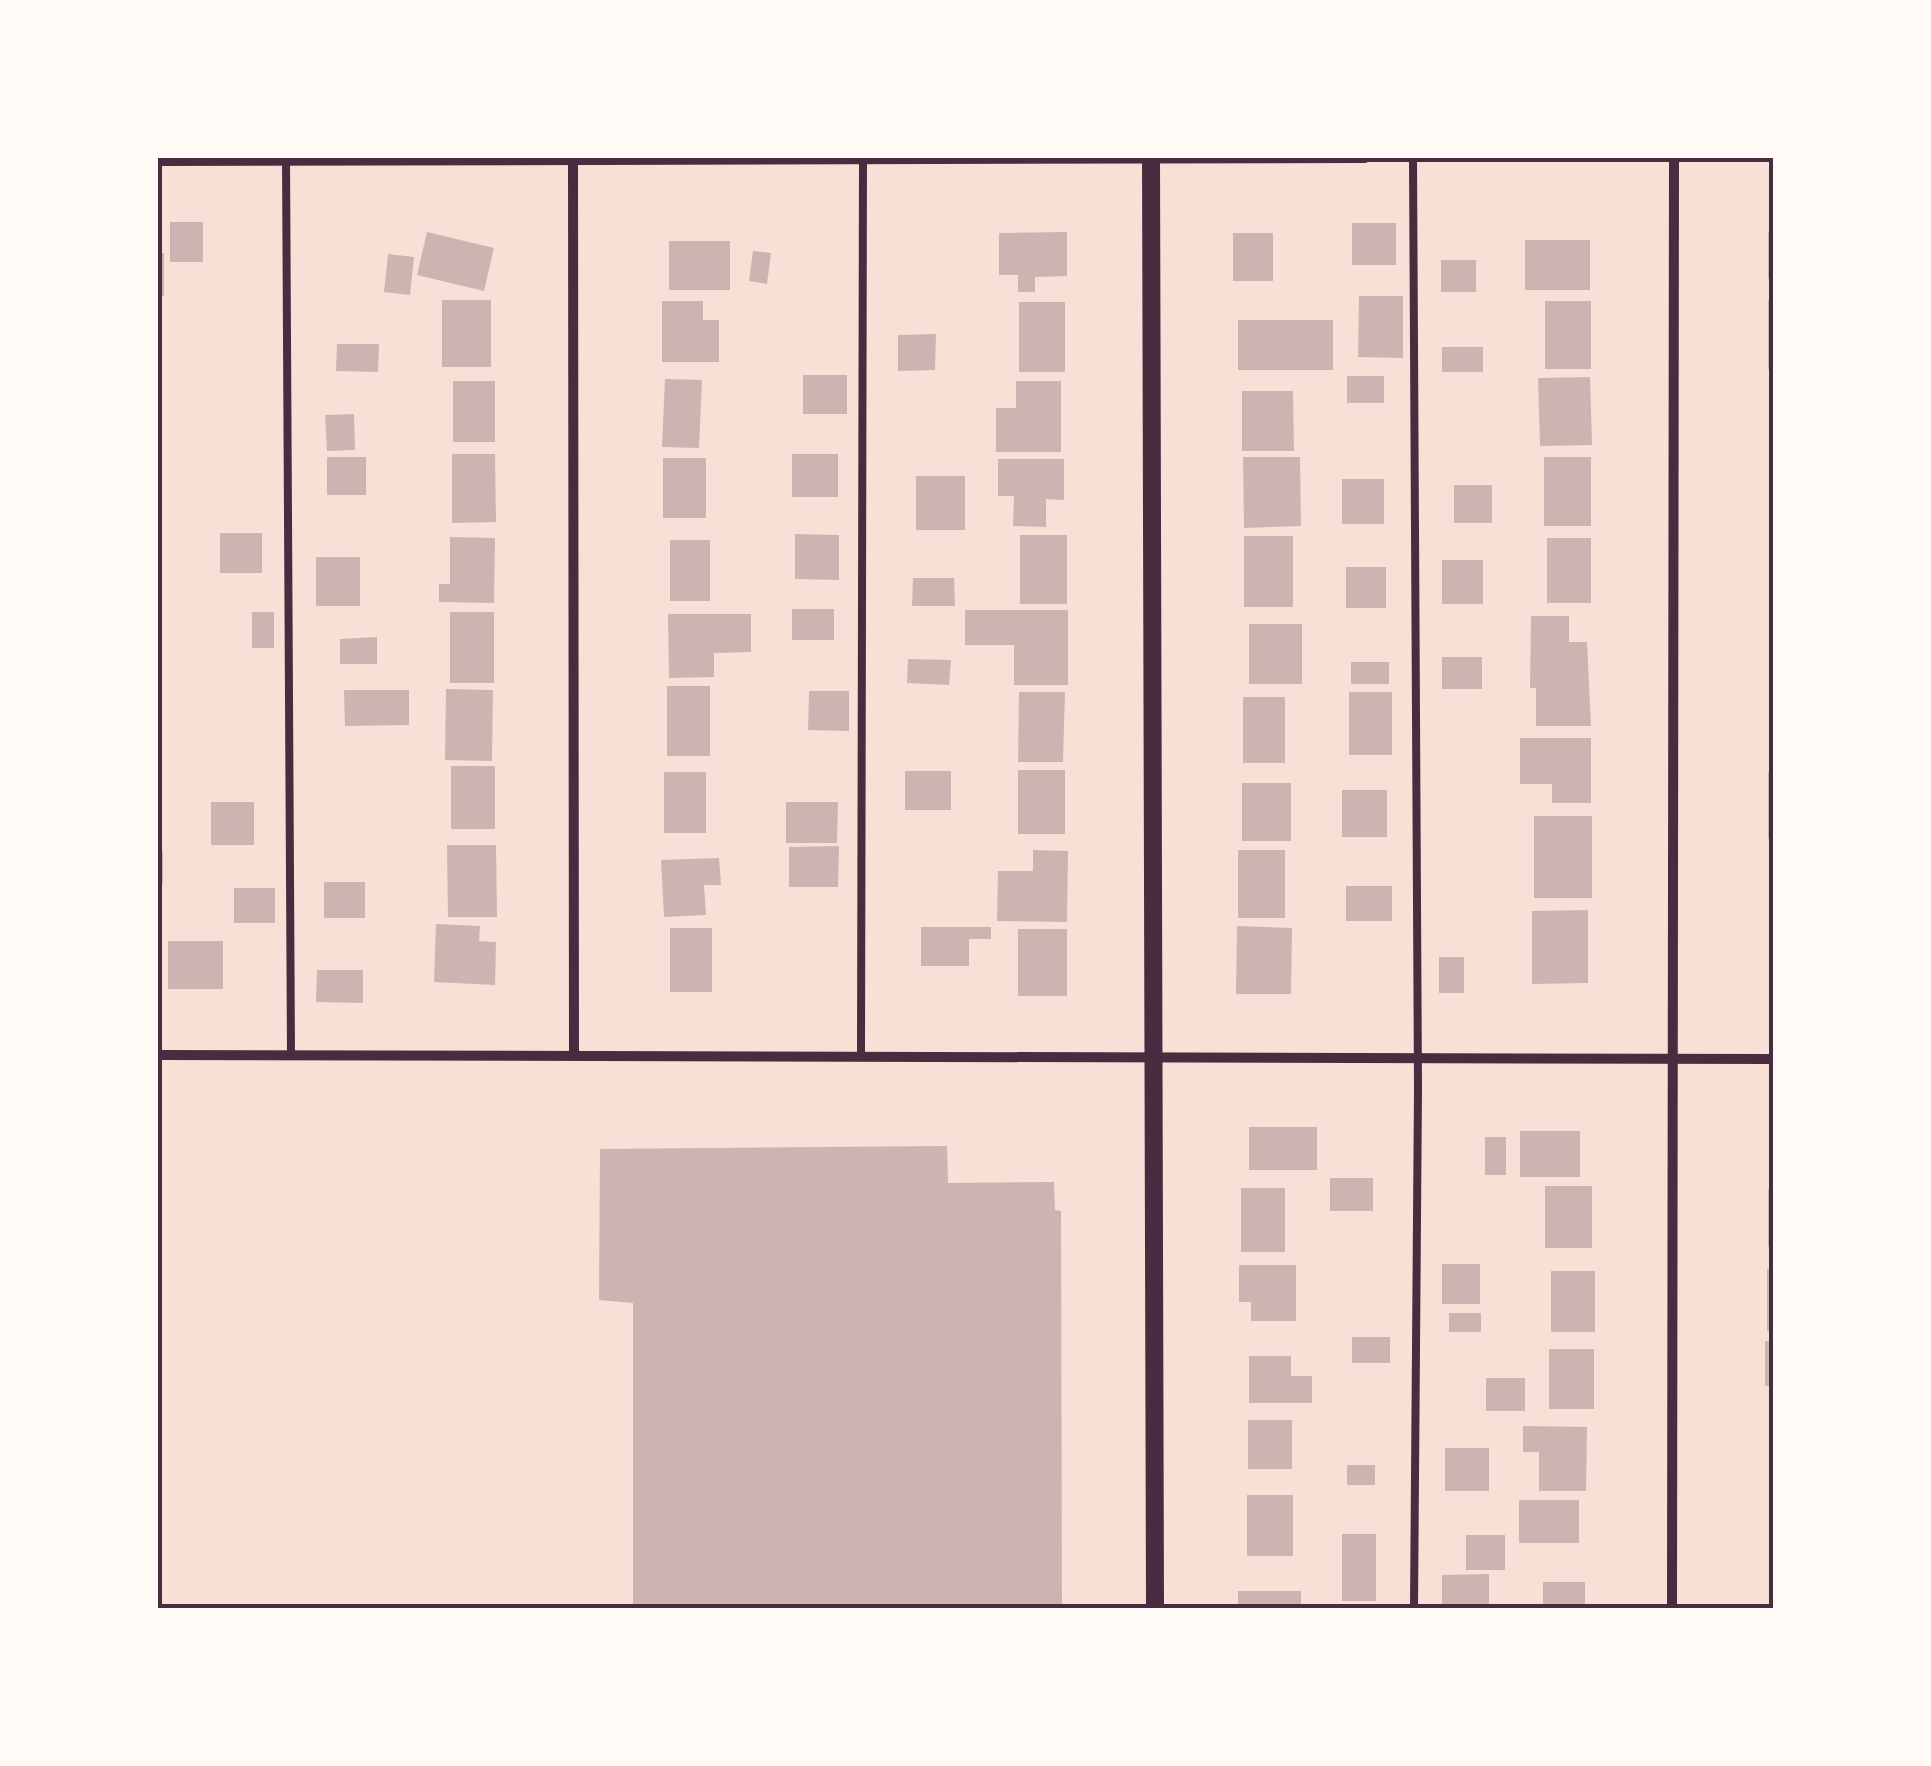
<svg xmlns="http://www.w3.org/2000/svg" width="1931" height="1766" font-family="'Varela Round',sans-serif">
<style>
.building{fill:#ccb4b1}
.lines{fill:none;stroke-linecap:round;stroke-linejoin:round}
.service{stroke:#4a2c40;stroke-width:8}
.minor{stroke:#4a2c40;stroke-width:10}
.tertiary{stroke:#4a2c40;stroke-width:18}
.neatline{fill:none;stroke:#4a2c40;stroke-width:4}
</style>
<rect width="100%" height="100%" fill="#f7e1d7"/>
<g class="building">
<rect x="170" y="222" width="33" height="40"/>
<rect x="1352" y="223" width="44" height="42"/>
<path d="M 427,232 L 494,248 L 484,291 L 417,275 Z"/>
<path d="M 1067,232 L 1067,276 L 1035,277 L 1035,292 L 1018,292 L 1018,275 L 999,275 L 999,233 Z"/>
<rect x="1768" y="232" width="6" height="47"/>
<rect x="1233" y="233" width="40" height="48"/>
<rect x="1525" y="240" width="65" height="50"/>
<rect x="669" y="241" width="61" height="49"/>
<path d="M 753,251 L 771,253 L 767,284 L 749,281 Z"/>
<rect x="158" y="253" width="6" height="43"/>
<path d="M 388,254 L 414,257 L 410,295 L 384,292 Z"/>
<rect x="1441" y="260" width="35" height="32"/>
<path d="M 1359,296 L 1403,296 L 1403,358 L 1358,357 Z"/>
<rect x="442" y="300" width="49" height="67"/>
<rect x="1768" y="300" width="6" height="69"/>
<path d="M 662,301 L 703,301 L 703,320 L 719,320 L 719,362 L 662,362 Z"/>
<rect x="1545" y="301" width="46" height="68"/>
<rect x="1019" y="302" width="46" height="70"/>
<rect x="1238" y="320" width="95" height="50"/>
<path d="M 936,334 L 935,370 L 898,371 L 898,335 Z"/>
<path d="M 337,344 L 379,344 L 378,372 L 336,371 Z"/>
<rect x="1442" y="347" width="41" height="25"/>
<rect x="803" y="375" width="44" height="39"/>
<rect x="1347" y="376" width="37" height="27"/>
<path d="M 1590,377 L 1592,445 L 1540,446 L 1538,378 Z"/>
<path d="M 665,379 L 702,380 L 699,448 L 662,447 Z"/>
<rect x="453" y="381" width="42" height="61"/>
<path d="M 1016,381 L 1061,381 L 1061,452 L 996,452 L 996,408 L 1016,408 Z"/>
<path d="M 1242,391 L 1293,391 L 1294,451 L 1242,451 Z"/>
<path d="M 354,414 L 355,450 L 327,451 L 325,415 Z"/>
<path d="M 452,454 L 495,454 L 496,522 L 452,523 Z"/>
<rect x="792" y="454" width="46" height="43"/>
<rect x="327" y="457" width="39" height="38"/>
<path d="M 1243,457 L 1300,457 L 1301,526 L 1244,528 Z"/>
<rect x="1544" y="457" width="47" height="69"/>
<rect x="663" y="458" width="43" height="60"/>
<path d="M 998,459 L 1064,459 L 1064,500 L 1046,499 L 1046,527 L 1013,526 L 1014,496 L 998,496 Z"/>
<rect x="916" y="476" width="49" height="54"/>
<rect x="1342" y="479" width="42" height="45"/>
<rect x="1454" y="485" width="38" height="38"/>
<rect x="220" y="533" width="42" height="40"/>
<path d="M 795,534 L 839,535 L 839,580 L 795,579 Z"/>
<rect x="1020" y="535" width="47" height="69"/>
<rect x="1244" y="536" width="49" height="71"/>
<path d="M 450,537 L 495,538 L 494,603 L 439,602 L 439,584 L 450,584 Z"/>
<rect x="1547" y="538" width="44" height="65"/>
<rect x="670" y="540" width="40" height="61"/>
<rect x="316" y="557" width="44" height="49"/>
<rect x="1442" y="560" width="41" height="44"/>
<rect x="1346" y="567" width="40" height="41"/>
<path d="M 913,578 L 954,578 L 955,606 L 912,606 Z"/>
<rect x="792" y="609" width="42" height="31"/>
<path d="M 965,610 L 1068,610 L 1068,685 L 1014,685 L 1014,645 L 965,645 Z"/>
<rect x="252" y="612" width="22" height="36"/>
<rect x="450" y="612" width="44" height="71"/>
<path d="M 668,614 L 751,614 L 751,652 L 714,653 L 714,677 L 669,678 Z"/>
<path d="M 1531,616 L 1569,616 L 1569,642 L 1587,642 L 1591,726 L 1536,726 L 1536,688 L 1530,688 Z"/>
<rect x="1249" y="624" width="53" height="60"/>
<path d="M 377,637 L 377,664 L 340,664 L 340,639 Z"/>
<rect x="1442" y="657" width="40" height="32"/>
<path d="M 908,659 L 951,660 L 949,685 L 907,683 Z"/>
<rect x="1351" y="662" width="38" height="22"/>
<rect x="667" y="686" width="43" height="70"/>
<path d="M 446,689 L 493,690 L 492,761 L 445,760 Z"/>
<path d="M 344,690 L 409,690 L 409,725 L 345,726 Z"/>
<path d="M 809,691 L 849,691 L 849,731 L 808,730 Z"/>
<path d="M 1019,692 L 1065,692 L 1063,762 L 1018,762 Z"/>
<rect x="1349" y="692" width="43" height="63"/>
<rect x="1243" y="697" width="42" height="66"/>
<path d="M 1520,738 L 1591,738 L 1591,803 L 1552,803 L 1552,784 L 1520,784 Z"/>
<rect x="451" y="766" width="44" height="63"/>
<rect x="1018" y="770" width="47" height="64"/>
<rect x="905" y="771" width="46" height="39"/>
<rect x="664" y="772" width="42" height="61"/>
<rect x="1768" y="772" width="6" height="67"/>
<rect x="1242" y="783" width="49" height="58"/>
<rect x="1342" y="790" width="45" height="47"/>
<rect x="211" y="802" width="43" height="43"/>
<path d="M 786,802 L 838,802 L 837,843 L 786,843 Z"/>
<rect x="1534" y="816" width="58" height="82"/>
<path d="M 447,845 L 496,845 L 497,917 L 448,917 Z"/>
<path d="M 839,846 L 838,887 L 789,887 L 789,847 Z"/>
<path d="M 1033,850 L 1068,851 L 1067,922 L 997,921 L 998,871 L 1033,871 Z"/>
<rect x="1238" y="850" width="47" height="68"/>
<rect x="158" y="851" width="5" height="33"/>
<path d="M 1769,853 L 1774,853 L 1774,912 L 1770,912 Z"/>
<path d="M 719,858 L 721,885 L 704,885 L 706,915 L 664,917 L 661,860 Z"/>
<rect x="324" y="882" width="41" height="36"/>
<rect x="1346" y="886" width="46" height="35"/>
<rect x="234" y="888" width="41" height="35"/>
<path d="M 1588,910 L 1588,983 L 1532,984 L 1532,911 Z"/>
<path d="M 436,924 L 480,926 L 479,941 L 496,942 L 495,985 L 434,982 Z"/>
<path d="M 1237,926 L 1292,928 L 1291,994 L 1236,994 Z"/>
<path d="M 921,927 L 991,927 L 991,939 L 969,939 L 969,966 L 921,966 Z"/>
<rect x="670" y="928" width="42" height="64"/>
<rect x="1018" y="929" width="49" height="67"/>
<rect x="168" y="941" width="55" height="48"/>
<rect x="1439" y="957" width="25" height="36"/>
<path d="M 317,970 L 363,970 L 363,1003 L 316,1002 Z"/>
<rect x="1249" y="1127" width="68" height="43"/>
<rect x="1520" y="1131" width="60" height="46"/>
<rect x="1485" y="1137" width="21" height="38"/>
<path d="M 947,1146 L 948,1183 L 1054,1182 L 1055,1210 L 1061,1211 L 1062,1608 L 633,1608 L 633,1303 L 599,1300 L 600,1149 Z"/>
<rect x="1330" y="1178" width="43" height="33"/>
<rect x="1545" y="1186" width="47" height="62"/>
<rect x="1241" y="1188" width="44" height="64"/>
<rect x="1768" y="1189" width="6" height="58"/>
<rect x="1442" y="1264" width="38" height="40"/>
<path d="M 1239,1265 L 1296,1265 L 1296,1321 L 1251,1321 L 1251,1302 L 1239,1302 Z"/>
<rect x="1767" y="1269" width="7" height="62"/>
<rect x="1551" y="1271" width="44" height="61"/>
<rect x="1449" y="1313" width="32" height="19"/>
<rect x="1352" y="1337" width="38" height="26"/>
<rect x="1765" y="1341" width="9" height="45"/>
<rect x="1549" y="1349" width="45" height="60"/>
<path d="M 1249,1356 L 1291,1356 L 1291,1376 L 1312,1376 L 1312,1403 L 1249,1403 Z"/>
<rect x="1486" y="1378" width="39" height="33"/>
<rect x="1248" y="1420" width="44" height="49"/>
<path d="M 1523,1426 L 1587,1427 L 1586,1491 L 1539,1491 L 1539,1452 L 1523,1452 Z"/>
<rect x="1445" y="1448" width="44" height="43"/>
<rect x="1347" y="1465" width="28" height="20"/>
<rect x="1247" y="1495" width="46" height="61"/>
<rect x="1519" y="1500" width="60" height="43"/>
<rect x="1342" y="1534" width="34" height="67"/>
<rect x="1466" y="1535" width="39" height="35"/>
<path d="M 1489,1574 L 1489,1608 L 1442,1608 L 1442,1575 Z"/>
<rect x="1543" y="1582" width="42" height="26"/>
<rect x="1238" y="1591" width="63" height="17"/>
</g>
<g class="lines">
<g class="service">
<path d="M 286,158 L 291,1056"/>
<path d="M 1413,158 L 1418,1089 L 1414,1608"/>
<path d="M 861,1053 L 863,158"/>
</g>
<g class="minor">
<path d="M 573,158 L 574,1053"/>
<path d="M 158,161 L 1365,158"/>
<path d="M 158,1055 L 1774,1059"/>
<path d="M 1672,1608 L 1674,158"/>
</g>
<path class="tertiary" d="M 1151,158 L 1155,1608"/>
</g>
<rect width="1931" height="1766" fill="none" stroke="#fffaf5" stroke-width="320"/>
<rect x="160" y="160" width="1611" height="1446" class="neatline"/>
</svg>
